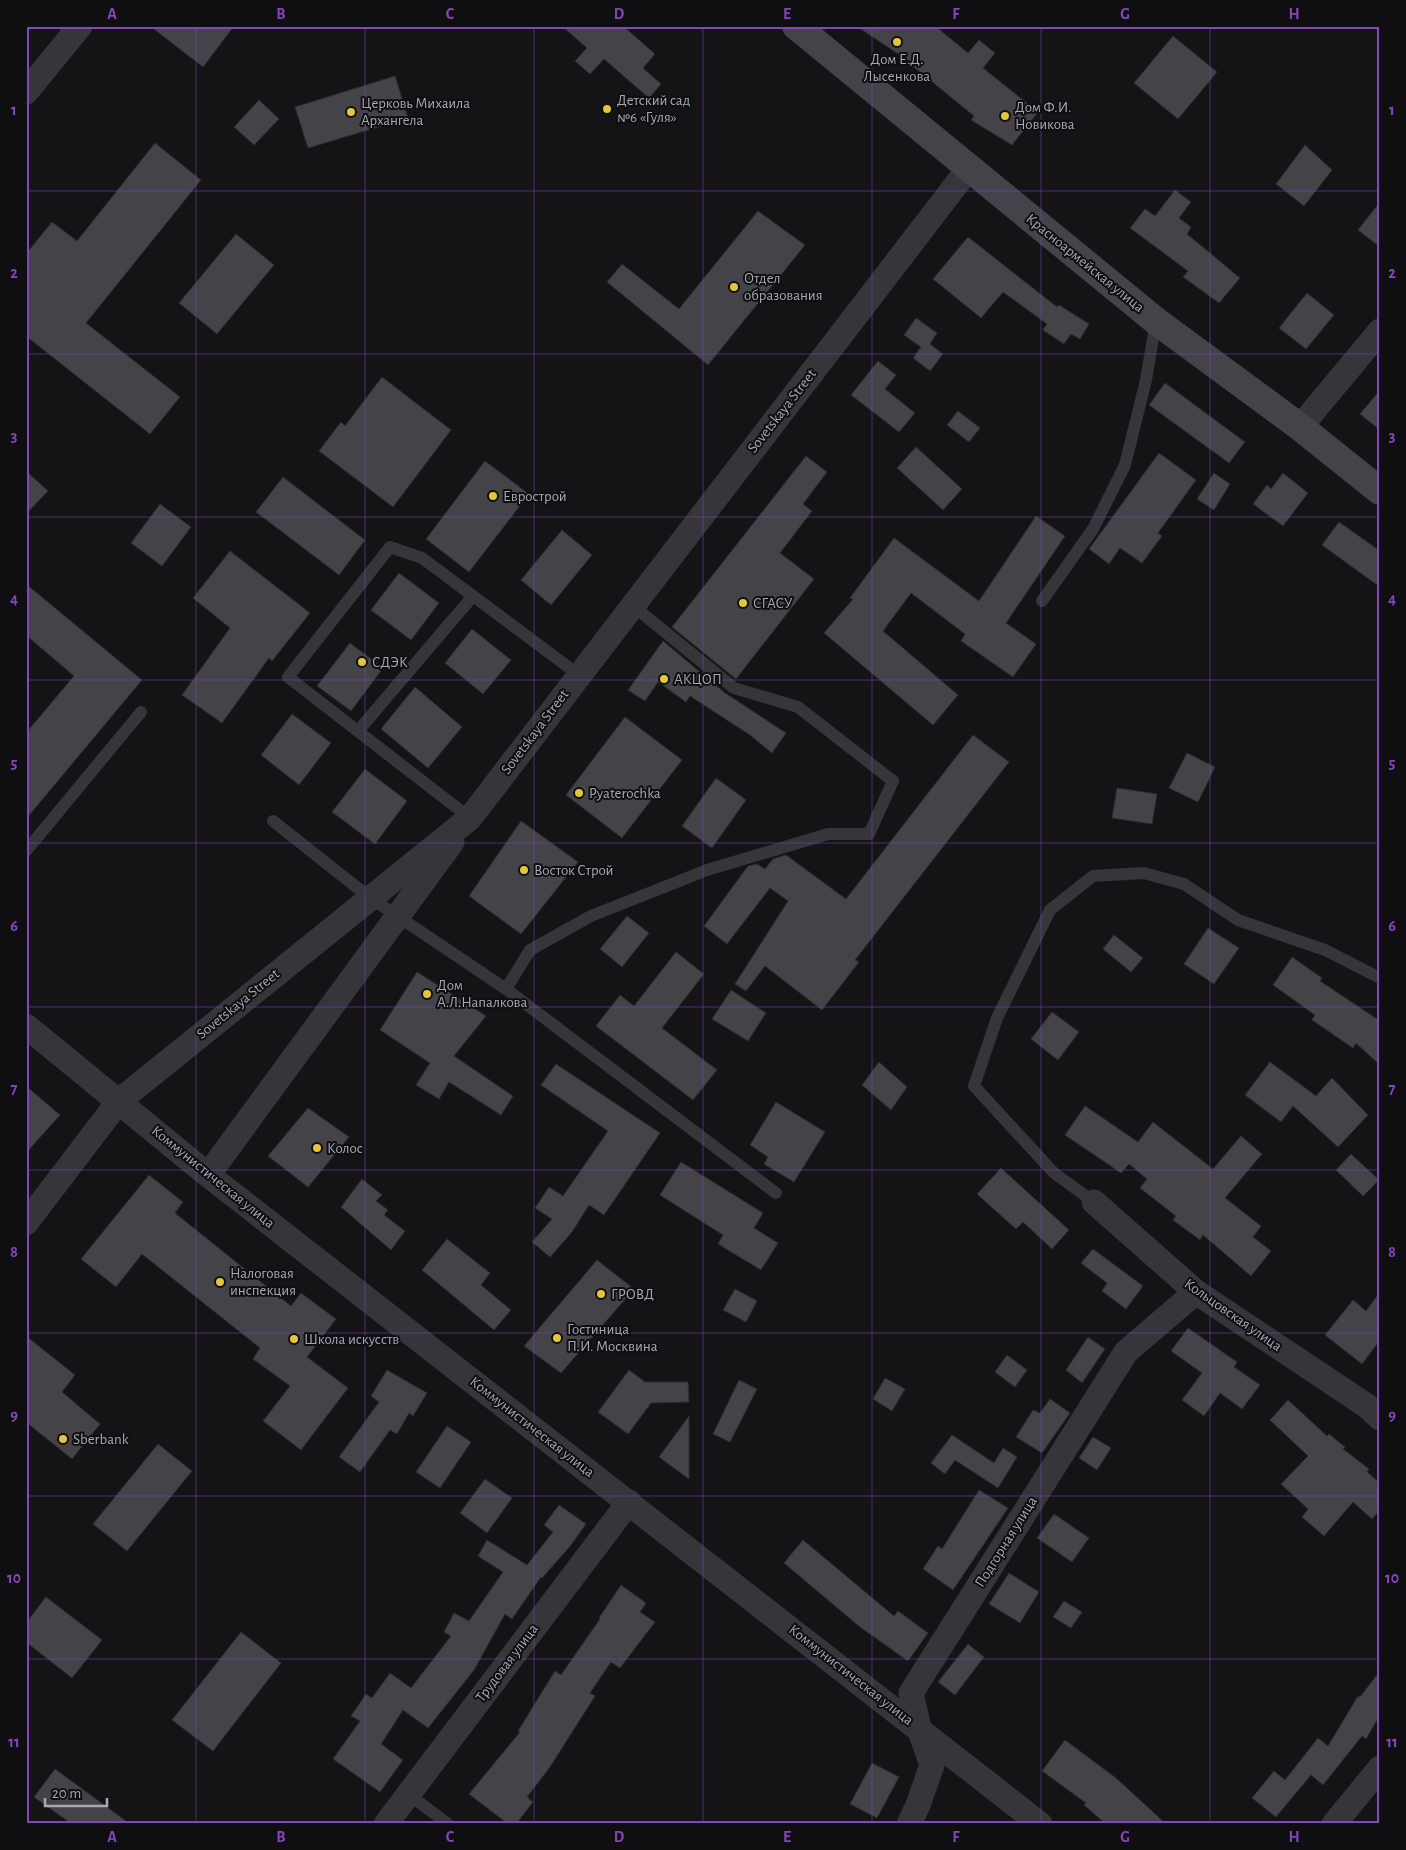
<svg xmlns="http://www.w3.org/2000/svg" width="1406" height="1850" font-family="'Alegreya Sans',sans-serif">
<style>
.building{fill:#434348;stroke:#2e2e31}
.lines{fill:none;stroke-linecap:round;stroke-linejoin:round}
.lane{stroke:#35353a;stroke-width:12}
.street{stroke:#35353a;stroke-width:25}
.secondary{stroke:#434349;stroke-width:28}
.grid{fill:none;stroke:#8445bd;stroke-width:1;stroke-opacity:0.55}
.poi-dot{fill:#e2c73e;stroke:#0f0e10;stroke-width:2}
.labels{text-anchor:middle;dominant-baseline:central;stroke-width:4;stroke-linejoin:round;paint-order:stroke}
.poi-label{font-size:15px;fill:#a6a8b4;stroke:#0f0e10;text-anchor:start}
.street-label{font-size:15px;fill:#a6a8b4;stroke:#0f0e10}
.neatline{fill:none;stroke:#8445bd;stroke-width:2}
.grid-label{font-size:16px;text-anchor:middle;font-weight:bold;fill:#8445bd}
</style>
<rect width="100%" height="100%" fill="#141315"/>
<g class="building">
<path d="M 150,26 L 234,26 L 203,67 Z"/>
<path d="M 562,26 L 623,26 L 655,54 L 643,68 L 661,84 L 649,98 L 604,59 L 590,74 L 575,61 L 587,48 Z"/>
<path d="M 856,26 L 935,26 L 968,53 L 979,40 L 995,53 L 983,68 L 1038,112 L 1012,145 L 971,120 L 974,116 L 914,67 L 915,65 Z"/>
<path d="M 1173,36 L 1217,72 L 1178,119 L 1134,83 Z"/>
<path d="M 395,76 L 408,118 L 308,148 L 295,107 Z"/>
<path d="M 259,100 L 279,119 L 254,145 L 234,127 Z"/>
<path d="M 155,143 L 201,180 L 86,323 L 180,397 L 150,434 L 26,336 L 26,254 L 52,222 L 77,241 Z"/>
<path d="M 1305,145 L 1332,170 L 1304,206 L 1276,184 Z"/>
<path d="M 1175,190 L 1191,202 L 1179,218 L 1191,227 L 1187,234 L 1240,278 L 1219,303 L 1183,277 L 1188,271 L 1130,228 L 1145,209 L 1155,216 Z"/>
<path d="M 1380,202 L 1380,247 L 1358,230 Z"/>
<path d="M 758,211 L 805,245 L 708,365 L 607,282 L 622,264 L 679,309 Z"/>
<path d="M 236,234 L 274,265 L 217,334 L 179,303 Z"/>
<path d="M 968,237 L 1057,307 L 1059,305 L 1089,324 L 1080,339 L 1071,334 L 1064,344 L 1043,330 L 1047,324 L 1003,292 L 981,318 L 933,279 Z"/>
<path d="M 1307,293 L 1334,315 L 1306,349 L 1279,328 Z"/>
<path d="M 916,318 L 937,333 L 930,344 L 943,354 L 930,371 L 913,358 L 921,347 L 904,335 Z"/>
<path d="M 878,361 L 896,375 L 885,389 L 915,413 L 899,432 L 851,395 Z"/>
<path d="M 382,377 L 451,430 L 393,507 L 319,451 L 341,422 L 345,426 Z"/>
<path d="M 1165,383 L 1245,442 L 1229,463 L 1149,405 Z"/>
<path d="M 1380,390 L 1380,430 L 1360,414 Z"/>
<path d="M 958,411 L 980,428 L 969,442 L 947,425 Z"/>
<path d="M 916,447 L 962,489 L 943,510 L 897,468 Z"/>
<path d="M 1159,453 L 1196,480 L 1158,533 L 1162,536 L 1142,563 L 1120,548 L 1109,564 L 1089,549 Z"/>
<path d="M 806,456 L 827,472 L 803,504 L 812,511 L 780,553 L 814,579 L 736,679 L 672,627 Z"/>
<path d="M 485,461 L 529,494 L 469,572 L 426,539 Z"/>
<path d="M 26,471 L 48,491 L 26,514 Z"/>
<path d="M 1214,473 L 1230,484 L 1214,510 L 1197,499 Z"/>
<path d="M 1283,473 L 1308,493 L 1283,526 L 1253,504 L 1267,485 L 1271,489 Z"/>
<path d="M 283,477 L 365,540 L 339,575 L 256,512 Z"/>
<path d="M 160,504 L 191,527 L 162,566 L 131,543 Z"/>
<path d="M 1036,516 L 1065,536 L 1006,623 L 1036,644 L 1013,677 L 961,641 L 965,634 L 911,593 L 883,631 L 958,695 L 933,725 L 824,633 L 853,599 L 850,598 L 894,538 L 979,601 Z"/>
<path d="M 1339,522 L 1380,551 L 1380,587 L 1322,545 Z"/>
<path d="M 562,530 L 592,555 L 551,605 L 521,580 Z"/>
<path d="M 230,551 L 310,613 L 272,661 L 269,658 L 222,723 L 182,695 L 230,628 L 193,598 Z"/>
<path d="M 399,573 L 439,603 L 411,640 L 371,610 Z"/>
<path d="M 26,584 L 142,680 L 26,819 L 26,733 L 74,676 L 26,635 Z"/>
<path d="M 472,629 L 511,660 L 483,694 L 445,663 Z"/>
<path d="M 663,641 L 725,693 L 786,733 L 772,753 L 750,735 L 690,696 L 686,702 L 658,682 L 645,701 L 628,690 Z"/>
<path d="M 350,643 L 383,668 L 351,711 L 317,686 Z"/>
<path d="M 415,687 L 462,727 L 428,768 L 381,729 Z"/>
<path d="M 292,714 L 331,743 L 299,785 L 261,755 Z"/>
<path d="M 625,717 L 682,760 L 622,838 L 566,795 Z"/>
<path d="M 973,735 L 1009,762 L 855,960 L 859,962 L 822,1010 L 765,966 L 746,991 L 735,984 L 788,901 L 770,888 L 727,944 L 704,926 L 748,866 L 757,864 L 765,869 L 773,859 L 786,855 L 846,899 Z"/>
<path d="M 1187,753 L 1215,767 L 1198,802 L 1169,788 Z"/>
<path d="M 365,769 L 407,801 L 375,844 L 332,812 Z"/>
<path d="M 716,778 L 746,800 L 712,848 L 682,826 Z"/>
<path d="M 1117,788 L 1157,794 L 1152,824 L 1112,818 Z"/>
<path d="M 521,821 L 578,862 L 521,934 L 469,896 Z"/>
<path d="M 627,916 L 649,933 L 622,967 L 600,949 Z"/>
<path d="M 1208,928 L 1239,948 L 1214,984 L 1184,964 Z"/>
<path d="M 1114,935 L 1143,958 L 1131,972 L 1103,949 Z"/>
<path d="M 676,952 L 704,974 L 662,1028 L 717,1070 L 693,1100 L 596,1026 L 620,995 L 634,1006 Z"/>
<path d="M 1292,957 L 1322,978 L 1320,981 L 1380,1021 L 1380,1065 L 1356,1043 L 1353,1048 L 1312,1020 L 1315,1015 L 1273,985 Z"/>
<path d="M 417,972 L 486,1016 L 454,1056 L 513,1096 L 501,1115 L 449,1082 L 439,1099 L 416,1085 L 430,1063 L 380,1030 Z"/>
<path d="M 731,990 L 766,1013 L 748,1041 L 712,1019 Z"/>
<path d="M 1052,1012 L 1079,1032 L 1058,1060 L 1031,1039 Z"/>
<path d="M 879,1062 L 907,1087 L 891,1110 L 862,1085 Z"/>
<path d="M 1270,1062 L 1316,1096 L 1332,1078 L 1368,1115 L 1338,1147 L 1293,1106 L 1281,1122 L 1245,1095 Z"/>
<path d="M 556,1064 L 660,1133 L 604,1215 L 589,1205 L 572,1232 L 550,1257 L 532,1242 L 552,1219 L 535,1208 L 549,1187 L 563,1196 L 608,1131 L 541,1085 Z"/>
<path d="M 26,1086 L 60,1115 L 26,1153 Z"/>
<path d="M 776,1102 L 825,1132 L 794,1182 L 764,1164 L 768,1157 L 750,1145 Z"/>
<path d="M 1085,1106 L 1138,1142 L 1153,1122 L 1213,1169 L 1241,1136 L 1262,1154 L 1225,1198 L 1261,1226 L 1253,1237 L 1271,1251 L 1251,1276 L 1203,1235 L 1200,1240 L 1173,1220 L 1176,1216 L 1140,1188 L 1147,1179 L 1129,1164 L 1121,1173 L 1065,1135 Z"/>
<path d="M 308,1108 L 349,1137 L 308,1187 L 268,1156 Z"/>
<path d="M 1351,1154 L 1379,1180 L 1363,1196 L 1336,1170 Z"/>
<path d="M 681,1162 L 763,1213 L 754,1228 L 778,1243 L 761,1270 L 718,1244 L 723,1235 L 660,1195 Z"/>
<path d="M 1001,1168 L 1069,1230 L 1052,1249 L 1023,1222 L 1016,1229 L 977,1194 Z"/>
<path d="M 149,1175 L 183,1202 L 175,1213 L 291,1306 L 301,1293 L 336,1319 L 307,1357 L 348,1388 L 301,1450 L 263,1421 L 290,1386 L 253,1359 L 260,1348 L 142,1254 L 116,1287 L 81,1259 Z"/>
<path d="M 362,1179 L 382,1195 L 376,1201 L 388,1210 L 384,1215 L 405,1231 L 391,1250 L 341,1207 Z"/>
<path d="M 447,1239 L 490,1273 L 481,1285 L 511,1310 L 494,1330 L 422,1270 Z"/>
<path d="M 1093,1249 L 1143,1286 L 1126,1309 L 1102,1291 L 1107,1283 L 1081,1263 Z"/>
<path d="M 597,1260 L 634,1289 L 561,1373 L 524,1346 Z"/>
<path d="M 735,1289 L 757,1301 L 746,1322 L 723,1310 Z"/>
<path d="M 1380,1292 L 1380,1340 L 1362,1364 L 1325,1335 L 1353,1300 L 1366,1311 Z"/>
<path d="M 1188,1328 L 1237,1362 L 1234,1367 L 1260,1385 L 1242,1409 L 1220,1393 L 1204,1416 L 1182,1400 L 1202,1373 L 1171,1351 Z"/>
<path d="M 26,1336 L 75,1375 L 62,1392 L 100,1424 L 72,1459 L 26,1422 Z"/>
<path d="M 1088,1337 L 1105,1349 L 1082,1383 L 1066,1370 Z"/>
<path d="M 1007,1355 L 1027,1370 L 1015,1387 L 995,1372 Z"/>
<path d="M 387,1370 L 427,1393 L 413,1416 L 409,1413 L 397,1434 L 390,1430 L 360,1472 L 339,1457 L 379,1402 L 371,1396 Z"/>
<path d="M 629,1370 L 645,1382 L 688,1382 L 689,1402 L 651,1403 L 628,1434 L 598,1412 Z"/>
<path d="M 885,1378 L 905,1389 L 892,1411 L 873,1399 Z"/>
<path d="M 739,1380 L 757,1389 L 730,1442 L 713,1434 Z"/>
<path d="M 1050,1399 L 1070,1413 L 1042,1453 L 1016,1437 L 1033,1410 L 1040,1413 Z"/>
<path d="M 1288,1400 L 1327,1436 L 1329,1434 L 1345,1447 L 1343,1449 L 1369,1469 L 1367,1472 L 1380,1483 L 1380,1510 L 1372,1519 L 1353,1502 L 1324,1536 L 1302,1517 L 1308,1509 L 1281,1484 L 1308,1456 L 1270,1420 Z"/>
<path d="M 689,1416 L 689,1479 L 659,1457 Z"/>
<path d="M 447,1426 L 471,1442 L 440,1488 L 416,1472 Z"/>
<path d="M 952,1435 L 994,1463 L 1003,1448 L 1017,1457 L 998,1488 L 955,1460 L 945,1474 L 931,1463 Z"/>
<path d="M 1093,1437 L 1111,1448 L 1097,1470 L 1079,1458 Z"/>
<path d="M 158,1444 L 192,1471 L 127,1551 L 93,1524 Z"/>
<path d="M 485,1479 L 512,1498 L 487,1533 L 460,1513 Z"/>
<path d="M 979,1490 L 1008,1508 L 953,1590 L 923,1569 L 938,1546 L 942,1549 Z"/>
<path d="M 559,1505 L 586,1524 L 571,1545 L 542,1578 L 541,1577 L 512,1619 L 505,1614 L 474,1670 L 428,1728 L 403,1710 L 381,1744 L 403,1760 L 380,1792 L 333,1759 L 360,1721 L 351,1716 L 366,1694 L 372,1698 L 390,1673 L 411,1688 L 451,1636 L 444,1632 L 454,1613 L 469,1621 L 503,1572 L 478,1556 L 487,1540 L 527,1565 L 553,1532 L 544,1525 Z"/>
<path d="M 1054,1514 L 1089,1538 L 1072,1562 L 1037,1538 Z"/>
<path d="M 803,1540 L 894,1616 L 898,1611 L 928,1633 L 908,1661 L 860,1627 L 784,1563 Z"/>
<path d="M 1009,1573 L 1039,1592 L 1020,1623 L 989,1604 Z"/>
<path d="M 621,1585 L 646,1603 L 640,1612 L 655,1622 L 620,1668 L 611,1662 L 590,1693 L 595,1696 L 550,1767 L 527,1797 L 533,1802 L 516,1824 L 508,1824 L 469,1794 L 520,1732 L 518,1731 L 555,1671 L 561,1675 L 600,1619 L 599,1618 Z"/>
<path d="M 46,1597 L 102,1640 L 72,1678 L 26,1642 L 26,1623 Z"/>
<path d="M 1064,1601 L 1082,1612 L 1071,1628 L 1053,1617 Z"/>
<path d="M 241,1632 L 281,1663 L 213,1751 L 172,1720 Z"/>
<path d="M 968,1644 L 984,1657 L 955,1695 L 938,1682 Z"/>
<path d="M 1380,1671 L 1380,1715 L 1366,1739 L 1362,1736 L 1323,1785 L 1311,1775 L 1276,1817 L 1252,1798 L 1274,1771 L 1285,1780 L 1318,1738 L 1328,1746 L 1358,1696 L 1360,1697 Z"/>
<path d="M 1065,1740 L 1116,1778 L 1166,1824 L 1106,1824 L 1084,1805 L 1086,1803 L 1042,1771 Z"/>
<path d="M 872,1763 L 899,1777 L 877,1818 L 850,1804 Z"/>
<path d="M 55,1769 L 130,1824 L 72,1824 L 34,1797 Z"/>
</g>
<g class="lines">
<g class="lane">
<path d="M 1042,601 L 1093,529 L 1125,465 L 1146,380 L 1156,321"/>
<path d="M 358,731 L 473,596"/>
<path d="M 470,818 L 288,677 L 390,547 L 422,558 L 579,675"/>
<path d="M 273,821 L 369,897 L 506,989 L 530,950 L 591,916 L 707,870 L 828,834 L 869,834 L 893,781 L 798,707 L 734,688 L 632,605"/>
<path d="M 26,851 L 141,712"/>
<path d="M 506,989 L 776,1193"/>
<path d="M 1094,1202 L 1054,1173 L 974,1086 L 997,1018 L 1050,910 L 1093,876 L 1144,873 L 1184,884 L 1238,920 L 1325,950 L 1380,978"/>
<path d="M 407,1793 L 448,1824"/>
</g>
<g class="street">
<path d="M 26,92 L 80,26"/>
<path d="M 1300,427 L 1380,331"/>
<path d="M 26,1026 L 208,1175 L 1040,1824"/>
<path d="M 208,1175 L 452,842"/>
<path d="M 1094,1202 L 1196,1292 L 1367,1406 L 1380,1418"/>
<path d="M 26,1223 L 119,1101 L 470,818 L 969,168"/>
<path d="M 386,1824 L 629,1502"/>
<path d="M 909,1824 L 918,1805 L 932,1765 L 919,1728 L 911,1693 L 1126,1352 L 1196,1292"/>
<path d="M 1334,1824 L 1380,1768"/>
</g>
<path class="secondary" d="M 796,26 L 1156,321 L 1300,427 L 1380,491"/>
</g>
<path class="grid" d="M 196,26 L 196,1824M 365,26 L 365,1824M 534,26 L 534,1824M 703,26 L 703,1824M 872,26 L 872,1824M 1041,26 L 1041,1824M 1210,26 L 1210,1824M 26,191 L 1380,191M 26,354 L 1380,354M 26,517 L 1380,517M 26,680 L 1380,680M 26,843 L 1380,843M 26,1007 L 1380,1007M 26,1170 L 1380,1170M 26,1333 L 1380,1333M 26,1496 L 1380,1496M 26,1659 L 1380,1659"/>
<g class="poi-dot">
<circle cx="897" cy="42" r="5"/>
<circle cx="607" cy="109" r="5"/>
<circle cx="351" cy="112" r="5"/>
<circle cx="1005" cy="116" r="5"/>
<circle cx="734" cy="287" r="5"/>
<circle cx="493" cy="496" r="5"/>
<circle cx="743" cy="603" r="5"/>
<circle cx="362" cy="662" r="5"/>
<circle cx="664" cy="679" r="5"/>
<circle cx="579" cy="793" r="5"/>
<circle cx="524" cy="870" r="5"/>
<circle cx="427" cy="994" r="5"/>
<circle cx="317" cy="1148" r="5"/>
<circle cx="220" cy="1282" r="5"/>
<circle cx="601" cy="1294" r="5"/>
<circle cx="557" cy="1338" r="5"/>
<circle cx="294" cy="1339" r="5"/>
<circle cx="63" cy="1439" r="5"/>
</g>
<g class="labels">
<g class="poi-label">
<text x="897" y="59" text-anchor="middle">Дом Е.Д.<tspan x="897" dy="17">Лысенкова</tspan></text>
<text x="617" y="100">Детский сад<tspan x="617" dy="17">№6 «Гуля»</tspan></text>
<text x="361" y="103">Церковь Михаила<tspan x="361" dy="17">Архангела</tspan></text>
<text x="1015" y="107">Дом Ф.И.<tspan x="1015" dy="17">Новикова</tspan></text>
<text x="744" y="278">Отдел<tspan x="744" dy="17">образования</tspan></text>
<text x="503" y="496">Еврострой</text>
<text x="753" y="603">СГАСУ</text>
<text x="372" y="662">СДЭК</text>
<text x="674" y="679">АКЦОП</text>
<text x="589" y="793">Pyaterochka</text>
<text x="534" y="870">Восток Строй</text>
<text x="437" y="985">Дом<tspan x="437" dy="17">А.Л.Напалкова</tspan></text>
<text x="327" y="1148">Колос</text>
<text x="230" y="1273">Налоговая<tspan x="230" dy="17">инспекция</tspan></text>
<text x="611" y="1294">ГРОВД</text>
<text x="567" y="1329">Гостиница<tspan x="567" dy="17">П.И. Москвина</tspan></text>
<text x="304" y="1339">Школа искусств</text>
<text x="73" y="1439">Sberbank</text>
</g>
<g class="street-label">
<text transform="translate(1085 263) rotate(39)">Красноармейская улица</text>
<text transform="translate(782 411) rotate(-52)">Sovetskaya Street</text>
<text transform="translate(535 732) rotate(-53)">Sovetskaya Street</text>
<text transform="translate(238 1004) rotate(-39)">Sovetskaya Street</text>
<text transform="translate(213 1177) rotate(39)">Коммунистическая улица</text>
<text transform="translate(1233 1315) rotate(35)">Кольцовская улица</text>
<text transform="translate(532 1427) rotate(38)">Коммунистическая улица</text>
<text transform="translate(1006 1542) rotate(-58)">Подгорная улица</text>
<text transform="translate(507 1663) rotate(-53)">Трудовая улица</text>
<text transform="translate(851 1675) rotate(38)">Коммунистическая улица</text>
</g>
</g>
<rect width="1406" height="1850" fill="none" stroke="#0f0e10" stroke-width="55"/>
<path d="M45 1798v8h62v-8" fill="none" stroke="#a6a8b4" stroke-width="2.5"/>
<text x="52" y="1798" font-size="15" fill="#a6a8b4" stroke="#0f0e10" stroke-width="4" paint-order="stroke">20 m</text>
<rect x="28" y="28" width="1350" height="1794" class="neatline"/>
<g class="grid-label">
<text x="112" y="19">A</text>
<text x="281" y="19">B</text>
<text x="450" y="19">C</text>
<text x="619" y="19">D</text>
<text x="787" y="19">E</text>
<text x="956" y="19">F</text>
<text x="1125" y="19">G</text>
<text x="1294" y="19">H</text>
<text x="14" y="115">1</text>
<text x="1392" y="115">1</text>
<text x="14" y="278">2</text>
<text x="1392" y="278">2</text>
<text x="14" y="441">3</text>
<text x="1392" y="441">3</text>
<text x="14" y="604">4</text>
<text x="1392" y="604">4</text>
<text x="14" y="768">5</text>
<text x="1392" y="768">5</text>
<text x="14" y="931">6</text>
<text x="1392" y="931">6</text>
<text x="14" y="1094">7</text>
<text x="1392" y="1094">7</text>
<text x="14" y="1257">8</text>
<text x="1392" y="1257">8</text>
<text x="14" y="1420">9</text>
<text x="1392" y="1420">9</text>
<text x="14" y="1583">10</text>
<text x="1392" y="1583">10</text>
<text x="14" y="1747">11</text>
<text x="1392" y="1747">11</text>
<text x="112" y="1842">A</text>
<text x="281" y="1842">B</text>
<text x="450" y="1842">C</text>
<text x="619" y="1842">D</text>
<text x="787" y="1842">E</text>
<text x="956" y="1842">F</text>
<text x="1125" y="1842">G</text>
<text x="1294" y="1842">H</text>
</g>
</svg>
